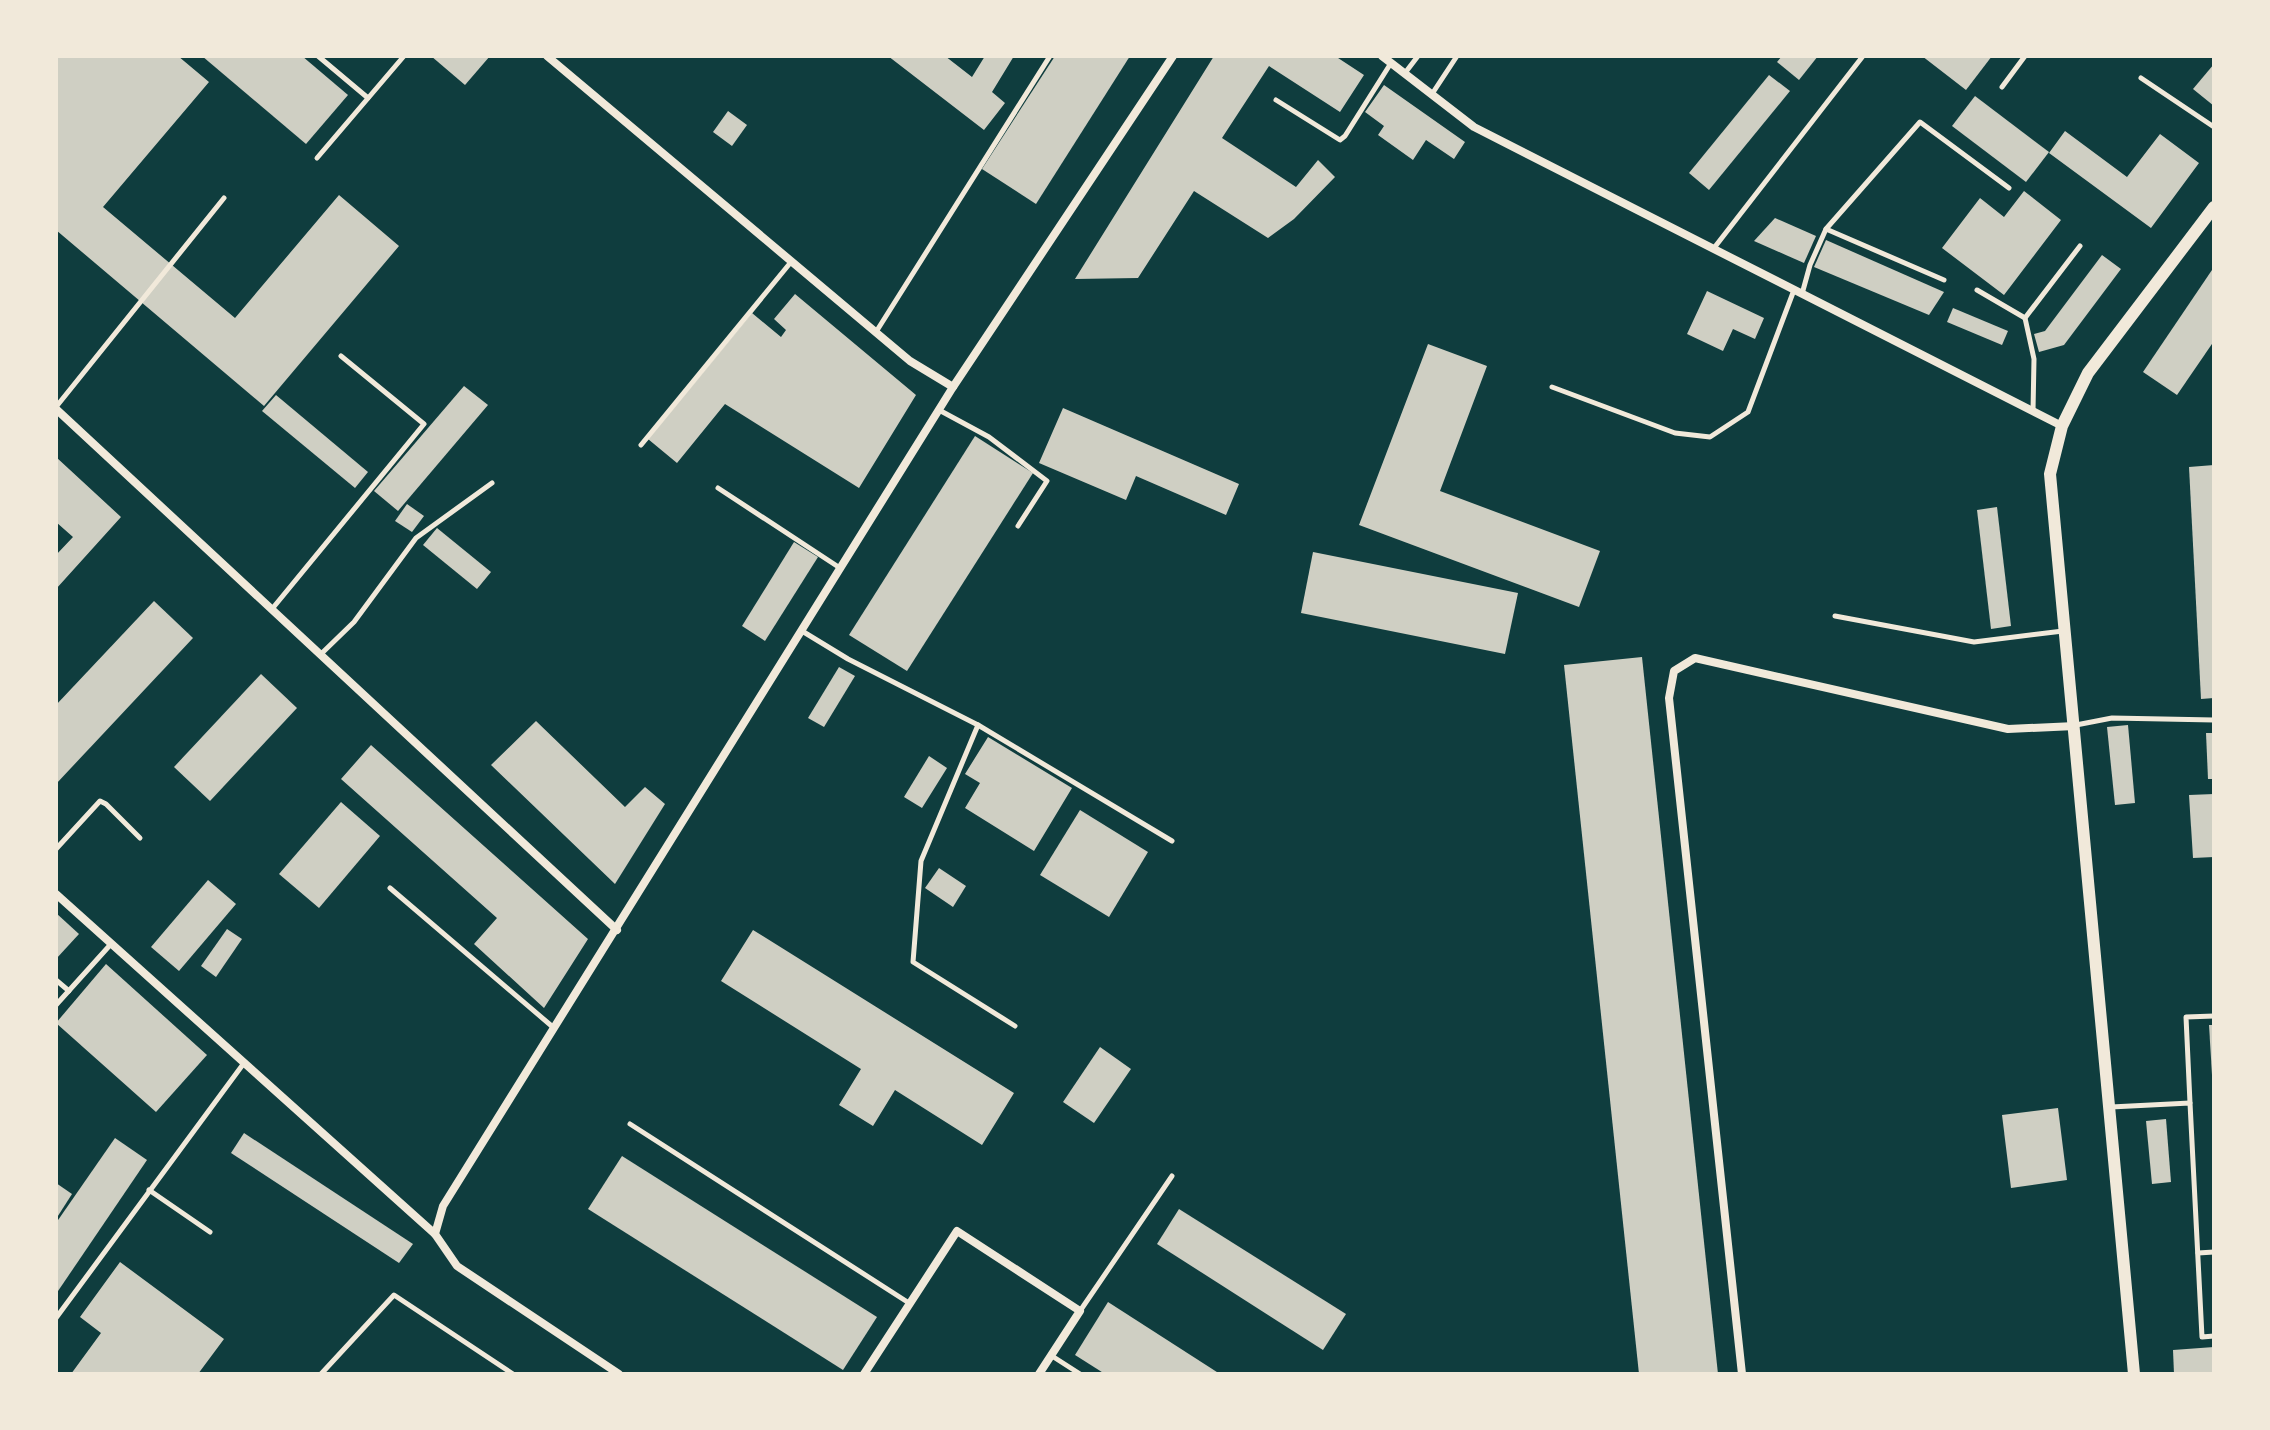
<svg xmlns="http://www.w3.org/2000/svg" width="2270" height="1430" font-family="'Fira Sans Condensed',sans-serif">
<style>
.building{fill:#cfcfc3}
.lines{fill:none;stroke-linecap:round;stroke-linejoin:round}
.service{stroke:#f1e9da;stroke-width:5}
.minor{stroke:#f1e9da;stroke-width:8}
.tertiary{stroke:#f1e9da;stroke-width:12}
</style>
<rect width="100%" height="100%" fill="#0f3d3e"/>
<g class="building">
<path d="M 56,56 L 178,56 L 209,82 L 103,207 L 235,318 L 339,195 L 399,246 L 264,406 L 56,230 Z"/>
<path d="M 202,56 L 302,56 L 348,95 L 306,144 Z"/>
<path d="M 431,56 L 490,56 L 465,85 Z"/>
<path d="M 888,56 L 945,56 L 972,77 L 985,56 L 1014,56 L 992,92 L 1005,103 L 984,130 Z"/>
<path d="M 1055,56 L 1130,56 L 1036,204 L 982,169 Z"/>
<path d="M 1214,56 L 1335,56 L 1364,75 L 1340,112 L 1269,66 L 1222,138 L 1296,187 L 1318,160 L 1335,177 L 1294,219 L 1268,238 L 1194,191 L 1138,278 L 1075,279 Z"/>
<path d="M 1782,56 L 1818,56 L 1799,80 L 1777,62 Z"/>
<path d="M 1922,56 L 1992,56 L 1966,90 Z"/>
<path d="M 2214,64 L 2214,106 L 2193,89 Z"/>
<path d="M 1769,75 L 1790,91 L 1709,190 L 1689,173 Z"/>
<path d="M 1384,85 L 1465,142 L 1454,159 L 1426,140 L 1413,160 L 1378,135 L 1384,126 L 1365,112 Z"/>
<path d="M 1975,96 L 2049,152 L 2026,182 L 1952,126 Z"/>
<path d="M 728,111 L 747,125 L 732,146 L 713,132 Z"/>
<path d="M 2065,131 L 2127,177 L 2160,134 L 2199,163 L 2151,228 L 2049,153 Z"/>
<path d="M 2024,191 L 2061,220 L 2004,295 L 1942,248 L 1980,198 L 2004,217 Z"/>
<path d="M 1775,218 L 1816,236 L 1804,263 L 1754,241 Z"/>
<path d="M 1826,240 L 1944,292 L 1929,315 L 1814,267 Z"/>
<path d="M 2102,255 L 2121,269 L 2064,345 L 2039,352 L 2034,334 L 2045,331 Z"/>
<path d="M 2214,267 L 2214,341 L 2177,395 L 2143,372 Z"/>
<path d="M 1707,291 L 1764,318 L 1755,339 L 1733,329 L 1723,351 L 1687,334 Z"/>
<path d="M 795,294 L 916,395 L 859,488 L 725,404 L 677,463 L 648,439 L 752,313 L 781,337 L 786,330 L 774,319 Z"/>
<path d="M 1953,308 L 2008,331 L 2002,345 L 1947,322 Z"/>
<path d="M 1428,344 L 1487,366 L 1440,491 L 1600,551 L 1579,607 L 1359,525 Z"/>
<path d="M 464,386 L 488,405 L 398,511 L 374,491 Z"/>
<path d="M 276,395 L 368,472 L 355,488 L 262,411 Z"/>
<path d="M 1063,408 L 1239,484 L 1226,515 L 1136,476 L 1126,500 L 1039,463 Z"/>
<path d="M 975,436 L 1033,473 L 907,671 L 849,635 Z"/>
<path d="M 56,457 L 121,517 L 56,589 L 56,555 L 73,537 L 56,522 Z"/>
<path d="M 2214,465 L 2214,698 L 2201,699 L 2189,467 Z"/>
<path d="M 407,504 L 424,516 L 412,532 L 395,521 Z"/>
<path d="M 1997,507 L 2011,626 L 1991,629 L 1977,510 Z"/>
<path d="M 437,528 L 491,572 L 477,589 L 423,545 Z"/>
<path d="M 794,542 L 818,557 L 765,641 L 742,626 Z"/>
<path d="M 1313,552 L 1518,593 L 1505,654 L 1301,613 Z"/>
<path d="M 154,601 L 193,638 L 56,784 L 56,705 Z"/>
<path d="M 1642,657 L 1718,1374 L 1639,1374 L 1564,665 Z"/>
<path d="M 839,667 L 855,676 L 824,727 L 808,718 Z"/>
<path d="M 261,674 L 297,708 L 210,801 L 174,767 Z"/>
<path d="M 536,721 L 625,807 L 645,787 L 665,804 L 615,884 L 491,765 Z"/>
<path d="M 2128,725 L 2135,803 L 2115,805 L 2107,727 Z"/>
<path d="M 2206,733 L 2214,733 L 2214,779 L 2208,779 Z"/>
<path d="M 988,737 L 1072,788 L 1034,851 L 965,808 L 980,783 L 965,774 Z"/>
<path d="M 371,745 L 588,939 L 544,1008 L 474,944 L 497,918 L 341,779 Z"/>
<path d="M 929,756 L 947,768 L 922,808 L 904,797 Z"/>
<path d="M 2214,794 L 2214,857 L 2193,858 L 2189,795 Z"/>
<path d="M 341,802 L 380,836 L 319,908 L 279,874 Z"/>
<path d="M 1080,810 L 1148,852 L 1109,917 L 1040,875 Z"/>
<path d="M 939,868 L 966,886 L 953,907 L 925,888 Z"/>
<path d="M 208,880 L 236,904 L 179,971 L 151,947 Z"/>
<path d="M 56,913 L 79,934 L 56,959 Z"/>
<path d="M 227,929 L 242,939 L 216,977 L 201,966 Z"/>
<path d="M 753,930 L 1014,1093 L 982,1145 L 895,1090 L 873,1126 L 839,1105 L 861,1069 L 721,981 Z"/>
<path d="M 106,964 L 207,1055 L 156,1112 L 56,1023 Z"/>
<path d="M 2209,1025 L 2214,1025 L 2214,1075 L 2212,1075 Z"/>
<path d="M 1100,1047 L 1131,1069 L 1094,1123 L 1063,1102 Z"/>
<path d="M 2058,1108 L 2067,1180 L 2011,1188 L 2002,1115 Z"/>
<path d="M 2166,1119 L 2171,1182 L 2152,1184 L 2146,1121 Z"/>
<path d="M 244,1133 L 413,1244 L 399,1263 L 231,1153 Z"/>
<path d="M 115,1138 L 147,1160 L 56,1294 L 56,1223 Z"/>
<path d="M 622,1156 L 877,1317 L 843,1370 L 588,1209 Z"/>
<path d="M 56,1183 L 72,1194 L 56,1219 Z"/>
<path d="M 1179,1209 L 1346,1314 L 1323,1350 L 1157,1244 Z"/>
<path d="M 120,1262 L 224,1339 L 198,1374 L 71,1374 L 101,1333 L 80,1317 Z"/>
<path d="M 1108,1302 L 1220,1374 L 1105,1374 L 1075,1355 Z"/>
<path d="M 2214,1347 L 2214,1374 L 2174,1374 L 2173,1350 Z"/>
</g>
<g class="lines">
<g class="service">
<path d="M 318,56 L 368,98"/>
<path d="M 1405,73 L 1418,56"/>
<path d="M 2141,78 L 2214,127"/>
<path d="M 2002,87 L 2025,56"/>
<path d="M 1432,94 L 1457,56"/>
<path d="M 1276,100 L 1340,140 L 1345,136 L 1391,63"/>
<path d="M 317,158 L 404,56"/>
<path d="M 1826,229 L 1944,280"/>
<path d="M 1714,248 L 1863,56"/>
<path d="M 1977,290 L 2025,318"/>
<path d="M 1802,294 L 1810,265 L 1826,229 L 1920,122 L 2009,188"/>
<path d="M 876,332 L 1050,56"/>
<path d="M 1552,387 L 1675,433 L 1710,437 L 1748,412 L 1794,290"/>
<path d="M 56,407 L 224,198"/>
<path d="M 939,410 L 989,437 L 1047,481 L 1018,526"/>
<path d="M 2033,411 L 2034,359 L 2025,318 L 2080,246"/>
<path d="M 641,445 L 791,262"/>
<path d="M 718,488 L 840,568"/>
<path d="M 272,609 L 424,424 L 341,356"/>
<path d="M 1835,616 L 1974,642 L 2063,631"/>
<path d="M 802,631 L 848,659 L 978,725 L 921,861 L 913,962 L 1015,1026"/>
<path d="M 321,654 L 354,622 L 416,538 L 492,483"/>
<path d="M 978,725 L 1172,841"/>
<path d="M 2076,725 L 2112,718 L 2214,720"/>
<path d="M 56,849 L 100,801 L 106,804 L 140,838"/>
<path d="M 390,888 L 554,1028"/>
<path d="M 56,980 L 69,991"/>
<path d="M 56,1005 L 111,944"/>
<path d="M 2190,1103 L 2186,1017 L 2214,1016"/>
<path d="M 2111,1107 L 2190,1103 L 2202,1337 L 2214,1336"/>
<path d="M 630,1124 L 909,1303"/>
<path d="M 149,1190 L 210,1232"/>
<path d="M 2198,1253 L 2214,1252"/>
<path d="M 1080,1311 L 1172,1176"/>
<path d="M 56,1318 L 244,1063"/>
<path d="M 1052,1356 L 1080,1374"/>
<path d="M 321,1374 L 394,1295 L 513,1374"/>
</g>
<g class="minor">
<path d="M 547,56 L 910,361 L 953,387"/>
<path d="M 1382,56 L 1474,127 L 2062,426"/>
<path d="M 56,409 L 617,930"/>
<path d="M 56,894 L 435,1234"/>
<path d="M 619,1374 L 457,1266 L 435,1234 L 443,1206 L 953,387 L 1173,56"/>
<path d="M 864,1374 L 957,1231 L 1080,1311 L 1039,1374"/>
<path d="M 1742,1374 L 1669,698 L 1674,671 L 1695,658 L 2008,729 L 2075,726"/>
</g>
<path class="tertiary" d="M 2134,1374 L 2050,474 L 2062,426 L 2088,373 L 2214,207"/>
</g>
<rect width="2270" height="1430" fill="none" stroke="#f1e9da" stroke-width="116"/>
</svg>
